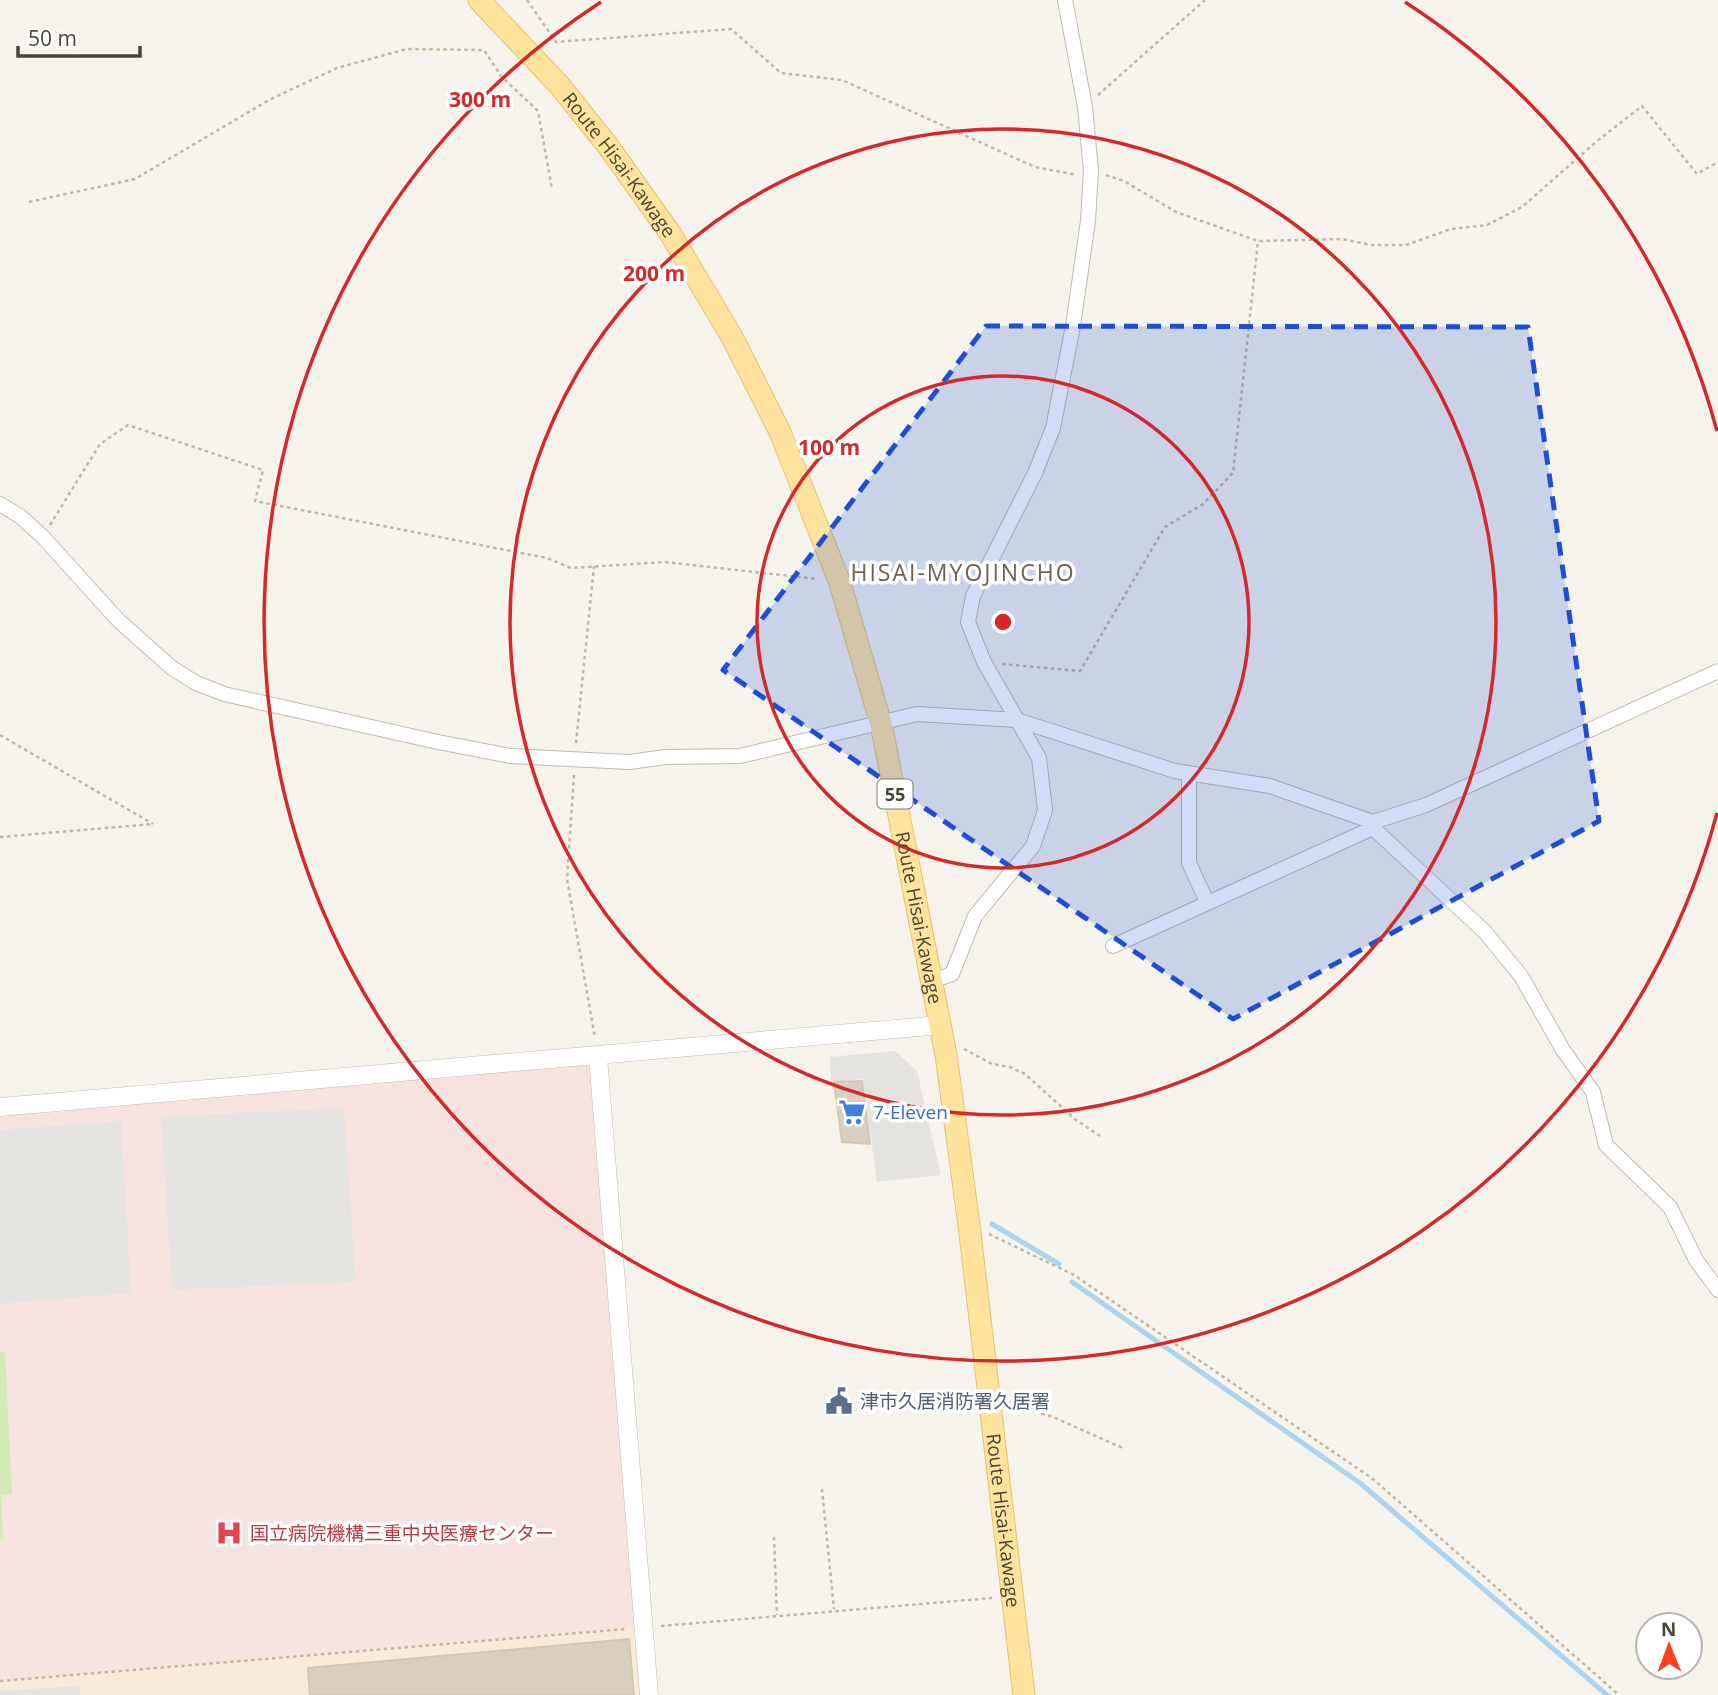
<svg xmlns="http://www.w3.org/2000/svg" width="1718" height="1695" font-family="'Open Sans','Noto Sans JP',sans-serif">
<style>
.commercial{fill:#f7ead8}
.medical{fill:#f6e3e0}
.green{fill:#d2eab5}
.parking{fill:#e5e3e0}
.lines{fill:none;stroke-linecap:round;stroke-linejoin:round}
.stream{stroke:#a9d4f2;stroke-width:5}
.building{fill:#d8cfc1;stroke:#d3c7b4;stroke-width:2}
.minor-casing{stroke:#c2bbae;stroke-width:16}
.tertiary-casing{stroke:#c2bbae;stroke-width:19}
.primary-casing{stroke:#e6c16a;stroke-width:23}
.path{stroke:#c4b79f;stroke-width:2.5;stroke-dasharray:3.5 3.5;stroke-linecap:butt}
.minor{stroke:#fff;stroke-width:14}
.tertiary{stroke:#fff;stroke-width:18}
.primary{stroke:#ffe39c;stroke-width:21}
.marked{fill:#1d4ed8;fill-opacity:0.2;stroke:#1d4ed8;stroke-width:5;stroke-dasharray:14 9;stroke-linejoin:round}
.ring{fill:none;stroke:#d62828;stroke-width:3.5}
.labels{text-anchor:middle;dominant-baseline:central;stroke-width:7;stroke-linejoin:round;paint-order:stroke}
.shield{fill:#fff;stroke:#817c74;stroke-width:2}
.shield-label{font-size:18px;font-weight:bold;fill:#4b4439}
.street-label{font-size:19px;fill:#4b4439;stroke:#fff}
.shop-label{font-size:19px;fill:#366cbe;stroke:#fff;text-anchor:start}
.service-label{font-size:19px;fill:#4e5e75;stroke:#fff;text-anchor:start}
.health-label{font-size:19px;fill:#be3a42;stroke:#fff;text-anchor:start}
.quarter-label{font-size:23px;letter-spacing:2px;fill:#6e6250;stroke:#fff}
.centre{fill:#d62828;stroke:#fff;stroke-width:3.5}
.ring-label{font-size:21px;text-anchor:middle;font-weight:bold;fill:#d62828;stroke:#fff;stroke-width:7;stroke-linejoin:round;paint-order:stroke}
</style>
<rect width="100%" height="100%" fill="#f6f3ec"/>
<path class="commercial" d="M 643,1627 L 649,1695 L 0,1695 L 0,1681 Z"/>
<path class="medical" d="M 598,1057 L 643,1627 L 0,1681 L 0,1107 Z"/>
<path class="green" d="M 0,1352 L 5,1352 L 12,1494 L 1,1495 L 3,1539 L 0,1539 Z"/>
<g class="parking">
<path d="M 895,1051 L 917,1071 L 941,1175 L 877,1182 L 863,1079 L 831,1082 L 830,1057 Z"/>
<path d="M 344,1108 L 356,1282 L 172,1290 L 161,1117 Z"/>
<path d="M 121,1121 L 131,1293 L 0,1304 L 0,1130 Z"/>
<path d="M 79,1686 L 80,1695 L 0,1695 L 0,1691 Z"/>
</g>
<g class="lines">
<g class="stream">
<path d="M 992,1224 L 1059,1264"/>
<path d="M 1072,1282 L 1360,1483 L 1607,1695"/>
</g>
</g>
<g class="building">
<path d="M 862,1081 L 870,1144 L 842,1142 L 834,1082 Z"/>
<path d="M 629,1639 L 634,1695 L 310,1695 L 308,1668 Z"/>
</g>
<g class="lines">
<defs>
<g id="minor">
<path d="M 0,504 L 21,517 L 43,537 L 118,620 L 172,668 L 196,683 L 224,694 L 438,742 L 510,756 L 629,762 L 666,757 L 740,756 L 917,714 L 1017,720 L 1175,771 L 1270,786 L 1373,822 L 1426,805 L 1718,671"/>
<path d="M 1189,774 L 1189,863 L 1207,902"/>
<path d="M 1373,828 L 1485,932 L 1521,976 L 1563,1050 L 1593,1092 L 1606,1145 L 1670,1207 L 1696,1260 L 1718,1290"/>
<path d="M 1113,946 L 1373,828 L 1373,822"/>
<path d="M 932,981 L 952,974 L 975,916 L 1033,846 L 1045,810 L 1039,758 L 984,662 L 968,622 L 973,596 L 1035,473 L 1053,428 L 1073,326 L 1088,221 L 1091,170 L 1085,107 L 1065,0"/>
</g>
<g id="tertiary">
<path d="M 598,1057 L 649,1695"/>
<path d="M 0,1107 L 941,1025"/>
</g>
<g id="primary">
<path id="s1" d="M 479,0 L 560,86 L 608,146 L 670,233 L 732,337 L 780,432 L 840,583 L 881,724 L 946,1055 L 969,1225 L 1024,1695"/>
</g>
</defs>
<use href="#minor" class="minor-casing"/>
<use href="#tertiary" class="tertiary-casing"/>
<use href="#primary" class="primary-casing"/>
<g class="path">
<path d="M 527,0 L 556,42 L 731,29 L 781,73 L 842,80 L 1035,167 L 1077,175"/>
<path d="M 1098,95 L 1205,0"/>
<path d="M 1106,175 L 1124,181 L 1176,212 L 1258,241 L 1342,239 L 1371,245 L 1406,245 L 1451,229 L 1487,225 L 1522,207 L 1597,141 L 1642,106 L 1697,174 L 1718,162"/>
<path d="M 29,202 L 135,179 L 269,100 L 337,68 L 407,49 L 484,50 L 501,76 L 538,111 L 552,189"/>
<path d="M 50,525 L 100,444 L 128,425 L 263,470 L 255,501 L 547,558 L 571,568 L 665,562 L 817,579"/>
<path d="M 1002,664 L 1080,671 L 1165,527 L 1203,504 L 1233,473 L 1258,241"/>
<path d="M 0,735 L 153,824"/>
<path d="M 576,743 L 594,566"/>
<path d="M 574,775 L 567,879 L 595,1038"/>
<path d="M 0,837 L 153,824"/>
<path d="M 964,1049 L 992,1064 L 1010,1067 L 1025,1074 L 1076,1120 L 1100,1136"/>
<path d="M 989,1234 L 1074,1275 L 1373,1479 L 1619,1695"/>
<path d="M 1008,1403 L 1053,1417 L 1125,1449"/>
<path d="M 822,1489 L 834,1609"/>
<path d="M 774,1537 L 777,1615"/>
<path d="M 661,1626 L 992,1598"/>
<path d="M 0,1681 L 626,1629"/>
</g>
<use href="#minor" class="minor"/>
<use href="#tertiary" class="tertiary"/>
<use href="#primary" class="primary"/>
</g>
<path class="marked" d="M 986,326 L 1528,327 L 1599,821 L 1233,1019 L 723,670 Z"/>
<g class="ring">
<circle cx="1003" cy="622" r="246"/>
<circle cx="1003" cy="622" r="493"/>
<path d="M1717 813A739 739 0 1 1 601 2M1405 2A739 739 0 0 1 1717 431"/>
</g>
<defs>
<symbol id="supermarket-bare" viewBox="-9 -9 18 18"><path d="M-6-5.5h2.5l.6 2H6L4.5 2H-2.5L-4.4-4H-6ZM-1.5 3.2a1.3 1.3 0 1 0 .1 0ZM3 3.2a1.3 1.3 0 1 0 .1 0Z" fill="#3f7fe0" stroke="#fff" stroke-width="2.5" paint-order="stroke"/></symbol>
<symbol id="civic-bare" viewBox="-9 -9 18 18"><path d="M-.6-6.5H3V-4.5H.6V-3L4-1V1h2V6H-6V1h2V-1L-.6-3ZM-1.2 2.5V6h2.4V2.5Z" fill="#5c6f8a" stroke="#fff" stroke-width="2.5" paint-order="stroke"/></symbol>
<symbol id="hospital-bare" viewBox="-9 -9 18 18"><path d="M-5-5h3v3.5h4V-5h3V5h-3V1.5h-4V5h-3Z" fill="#e0444e" stroke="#fff" stroke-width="2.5" paint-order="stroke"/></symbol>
</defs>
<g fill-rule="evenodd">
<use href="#supermarket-bare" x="833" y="1093" width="38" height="38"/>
<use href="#civic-bare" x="820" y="1382" width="38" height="38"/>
<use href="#hospital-bare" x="210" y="1514" width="38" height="38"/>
</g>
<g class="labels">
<rect class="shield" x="877.5" y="779.5" width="35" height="29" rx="5"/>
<g class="shield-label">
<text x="895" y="794">55</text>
</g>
<g class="street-label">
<text stroke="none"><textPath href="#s1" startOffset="217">Route Hisai-Kawage</textPath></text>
<text stroke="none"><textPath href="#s1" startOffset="1036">Route Hisai-Kawage</textPath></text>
<text stroke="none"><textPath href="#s1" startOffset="1645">Route Hisai-Kawage</textPath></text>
</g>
<g class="shop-label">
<text x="873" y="1112">7-Eleven</text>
</g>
<g class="service-label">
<text x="860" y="1401">津市久居消防署久居署</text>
</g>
<g class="health-label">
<text x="250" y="1533">国立病院機構三重中央医療センター</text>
</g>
<g class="quarter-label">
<text x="963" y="572">HISAI-MYOJINCHO</text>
</g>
</g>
<circle cx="1003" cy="622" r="10" class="centre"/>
<g class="ring-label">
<text x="480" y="107">300 m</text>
<text x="654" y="281">200 m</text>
<text x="829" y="455">100 m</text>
</g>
<g transform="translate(1669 1646) rotate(359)"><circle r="33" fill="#ffffff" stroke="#b7b4b0" stroke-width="2"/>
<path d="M0-5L12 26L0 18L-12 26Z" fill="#fc3f1d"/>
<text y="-10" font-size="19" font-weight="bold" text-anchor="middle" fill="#4b4439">N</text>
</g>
<path d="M18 46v10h122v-10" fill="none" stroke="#4b4439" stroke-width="3.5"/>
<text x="28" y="46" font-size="21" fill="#4b4439" stroke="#ffffff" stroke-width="5" paint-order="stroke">50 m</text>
</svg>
